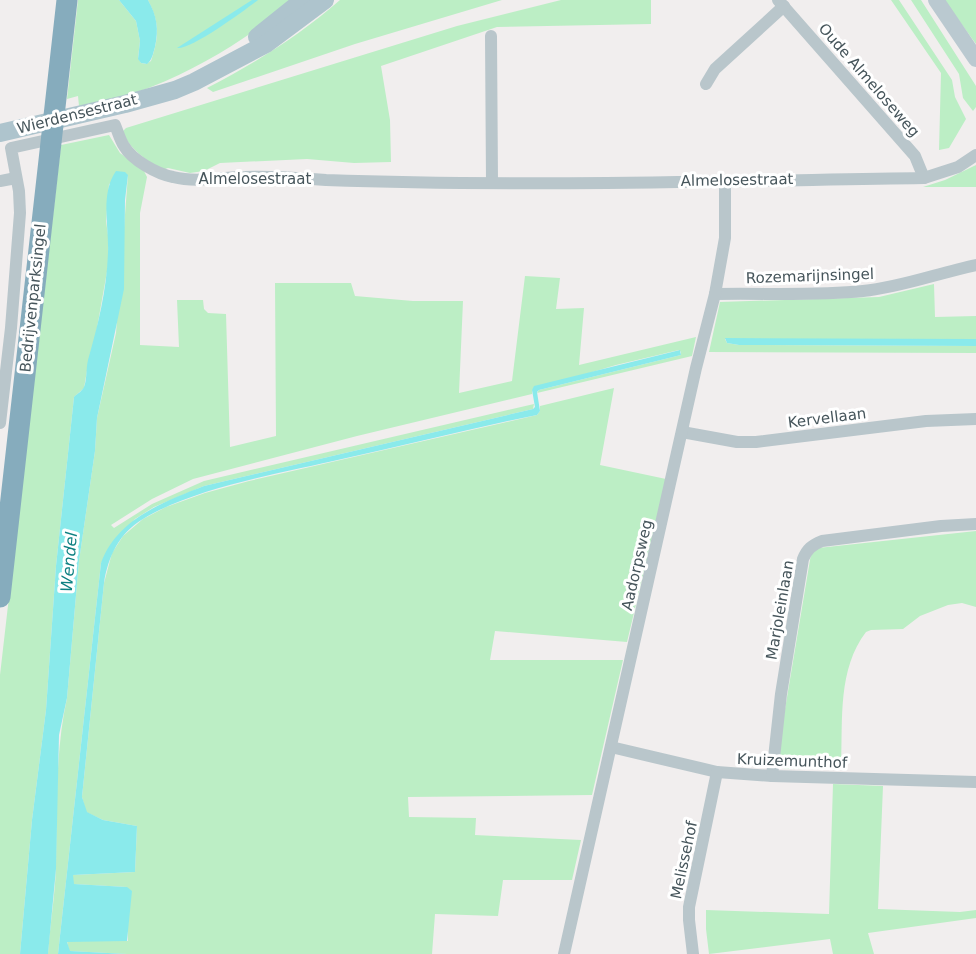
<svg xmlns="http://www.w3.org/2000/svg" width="976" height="954" font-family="'DejaVu Sans',sans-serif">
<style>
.green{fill:#bceec5}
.water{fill:#8aeaeb}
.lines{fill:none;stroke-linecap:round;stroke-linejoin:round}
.street{stroke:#b9c6cb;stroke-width:12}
.secondary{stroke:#bac9d0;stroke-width:16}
.primary{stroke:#aec4cd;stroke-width:18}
.highway{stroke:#86acbd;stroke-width:21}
.labels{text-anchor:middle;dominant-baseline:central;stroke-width:6;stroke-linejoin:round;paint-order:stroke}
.street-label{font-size:15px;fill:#46555b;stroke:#fff}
.water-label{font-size:16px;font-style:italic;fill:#0f8182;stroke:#fff}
</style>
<rect width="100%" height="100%" fill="#f1eeee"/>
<g class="green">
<path d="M 78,0 L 119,0 L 136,21 L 140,41 L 138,58 L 141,63 L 146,64 L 151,61 C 159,37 160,23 148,0 L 297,0 C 251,35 205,66 151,87 C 128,96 103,100 79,106 L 78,96 L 67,99 Z"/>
<path d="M 340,0 L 502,0 L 355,44 L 213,92 L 207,88 C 255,63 299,36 340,0 Z"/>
<path d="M 561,0 L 651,0 L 651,24 L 497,27 L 381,66 L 390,120 L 391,162 L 354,163 L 307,159 L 220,163 L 204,171 L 190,173 L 168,168 L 162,170 C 147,160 128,149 123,131 L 126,128 L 457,26 Z"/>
<path d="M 891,0 L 899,0 L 952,80 L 955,97 L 966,119 L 949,148 L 939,150 L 941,73 Z"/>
<path d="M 911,0 L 921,0 L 976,86 L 976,107 L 973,111 L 963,98 L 959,74 Z"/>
<path d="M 944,0 L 976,0 L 976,44 Z"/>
<path d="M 109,135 L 120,153 L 144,171 L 147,177 L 140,213 L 140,345 L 179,347 L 177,300 L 203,300 L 204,309 L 208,313 L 226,314 L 230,447 L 276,436 L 275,283 L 351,283 L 355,296 L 413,301 L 463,301 L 459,393 L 512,381 L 525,276 L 560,278 L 556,309 L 584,308 L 579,365 L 696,337 L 692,356 L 537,393 L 539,390 L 681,355 L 681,352 L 679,350 L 616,365 L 532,390 L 532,394 L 357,436 L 193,479 L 152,499 L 111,525 L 114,528 L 152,504 L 204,481 L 534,404 L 533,409 L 204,486 L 154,507 L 135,519 L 101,563 L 58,954 L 48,954 C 50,925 55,896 56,867 C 57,811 55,752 67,698 L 79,561 L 95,451 L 97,418 L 116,333 L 128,175 L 109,184 L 106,221 L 108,235 L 108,266 L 95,339 L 89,359 L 84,388 L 74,397 L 56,566 L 46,710 L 32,820 L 20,954 L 0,954 L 0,675 L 61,145 Z"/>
<path d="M 976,165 L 976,187 L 923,187 L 945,180 Z"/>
<path d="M 934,284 L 935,317 L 976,316 L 976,339 L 725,339 L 727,343 L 739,345 L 976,346 L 976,353 L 709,352 L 720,302 L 879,297 Z"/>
<path d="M 614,388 L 600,465 L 666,479 L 627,642 L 495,631 L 490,660 L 623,660 L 592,795 L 408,797 L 409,817 L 476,818 L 475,835 L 581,840 L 572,880 L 503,880 L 498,916 L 435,914 L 432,954 L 127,954 L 69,951 L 67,941 L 128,941 L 127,887 L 73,884 L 73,875 L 135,872 L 137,826 L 103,820 L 86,812 L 82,797 L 104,583 L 112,553 L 123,536 L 143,519 L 166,507 L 205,493 L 249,481 L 537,415 L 540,411 L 540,406 Z"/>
<path d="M 976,531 L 976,607 L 962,603 L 948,605 L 920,616 L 903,629 L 871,630 L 866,632 C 837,670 843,721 841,767 L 833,766 L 833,769 L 784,769 L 778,754 L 780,739 L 811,554 L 818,548 Z"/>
<path d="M 833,784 L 883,786 L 878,909 L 960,912 L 976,910 L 976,918 L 868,933 L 874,954 L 833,954 L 830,939 L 709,954 L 706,929 L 706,910 L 829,914 Z"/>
</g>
<g class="water">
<path d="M 119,0 L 148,0 C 157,16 159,29 155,47 C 153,54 152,60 147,64 L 141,63 L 138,59 L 140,41 L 136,21 Z"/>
<path d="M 252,0 L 258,0 C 245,10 191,50 177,48 Z"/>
<path d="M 116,171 L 125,172 L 128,175 L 125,200 L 124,289 L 97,418 L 95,451 L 79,561 L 67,698 L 59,735 L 56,869 L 48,954 L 20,954 L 32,820 L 46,710 L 56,566 L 74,397 C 77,394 82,391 84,387 C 87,380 86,368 88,360 C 98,325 107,289 108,252 C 109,226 100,194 116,171 Z"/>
<path d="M 725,338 L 976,339 L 976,346 L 739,345 L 727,343 Z"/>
<path d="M 680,350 L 681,355 L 539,390 L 537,392 L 540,411 L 537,415 C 472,428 407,445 342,459 C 282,473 196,487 143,519 C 119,533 108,557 104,583 L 82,797 L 87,812 L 103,820 L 137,826 L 135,872 L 73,875 L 74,884 L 127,887 L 132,891 L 127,941 L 67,942 L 70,951 L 127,954 L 58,954 L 101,563 C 117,519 163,502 204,486 L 533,409 L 535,407 L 532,390 L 534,386 Z"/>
</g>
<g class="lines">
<g class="street">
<path d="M 778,0 L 915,156 L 924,178"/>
<path d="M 491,36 L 492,182"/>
<path d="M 706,84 L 715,69 L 784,6"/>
<path d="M 0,181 L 16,178"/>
<path d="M 715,294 C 764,293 814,296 863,291 C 902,287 938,273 976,265"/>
<path d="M 0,423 L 11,328 L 20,213 L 19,191 L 11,148 L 115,125 C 118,132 120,140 124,146 C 132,160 157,174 173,177 C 197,183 221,177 245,177 C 272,176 299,178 326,180 C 525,187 725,181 924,178 L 958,167 L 976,155"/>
<path d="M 682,432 L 737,442 L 756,442 L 926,421 L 976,419"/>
<path d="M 611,747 L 717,772 L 772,776 L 976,782"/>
<path d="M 772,776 L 781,694 L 803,559 C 807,549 812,545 822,541 L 941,526 L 976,524"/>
<path d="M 564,954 L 696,368 L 715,294 L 725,238 L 725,180"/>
<path d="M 693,954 L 689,920 L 689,907 L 717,772"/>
</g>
<path class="secondary" d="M 936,0 L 976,59"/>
<g class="primary">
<path d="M 257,37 L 303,0"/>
<path d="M 0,133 L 125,104 L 175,90 L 194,82 L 266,44 L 325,0"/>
</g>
<path class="highway" d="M 0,597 L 67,0"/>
</g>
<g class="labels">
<g class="street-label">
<text transform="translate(869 80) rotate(49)">Oude Almeloseweg</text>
<text transform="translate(77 114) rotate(-14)">Wierdensestraat</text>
<text x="255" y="179">Almelosestraat</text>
<text transform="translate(737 180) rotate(-1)">Almelosestraat</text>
<text transform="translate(810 276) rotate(-2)">Rozemarijnsingel</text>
<text transform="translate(33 298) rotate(-84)">Bedrijvenparksingel</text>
<text transform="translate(827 418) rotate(-7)">Kervellaan</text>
<text transform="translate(637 565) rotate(-77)">Aadorpsweg</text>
<text transform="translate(780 610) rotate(-80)">Marjoleinlaan</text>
<text transform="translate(792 761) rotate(2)">Kruizemunthof</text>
<text transform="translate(684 860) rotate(-78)">Melissehof</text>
</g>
<g class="water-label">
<text transform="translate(69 562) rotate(-85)">Wendel</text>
</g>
</g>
</svg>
